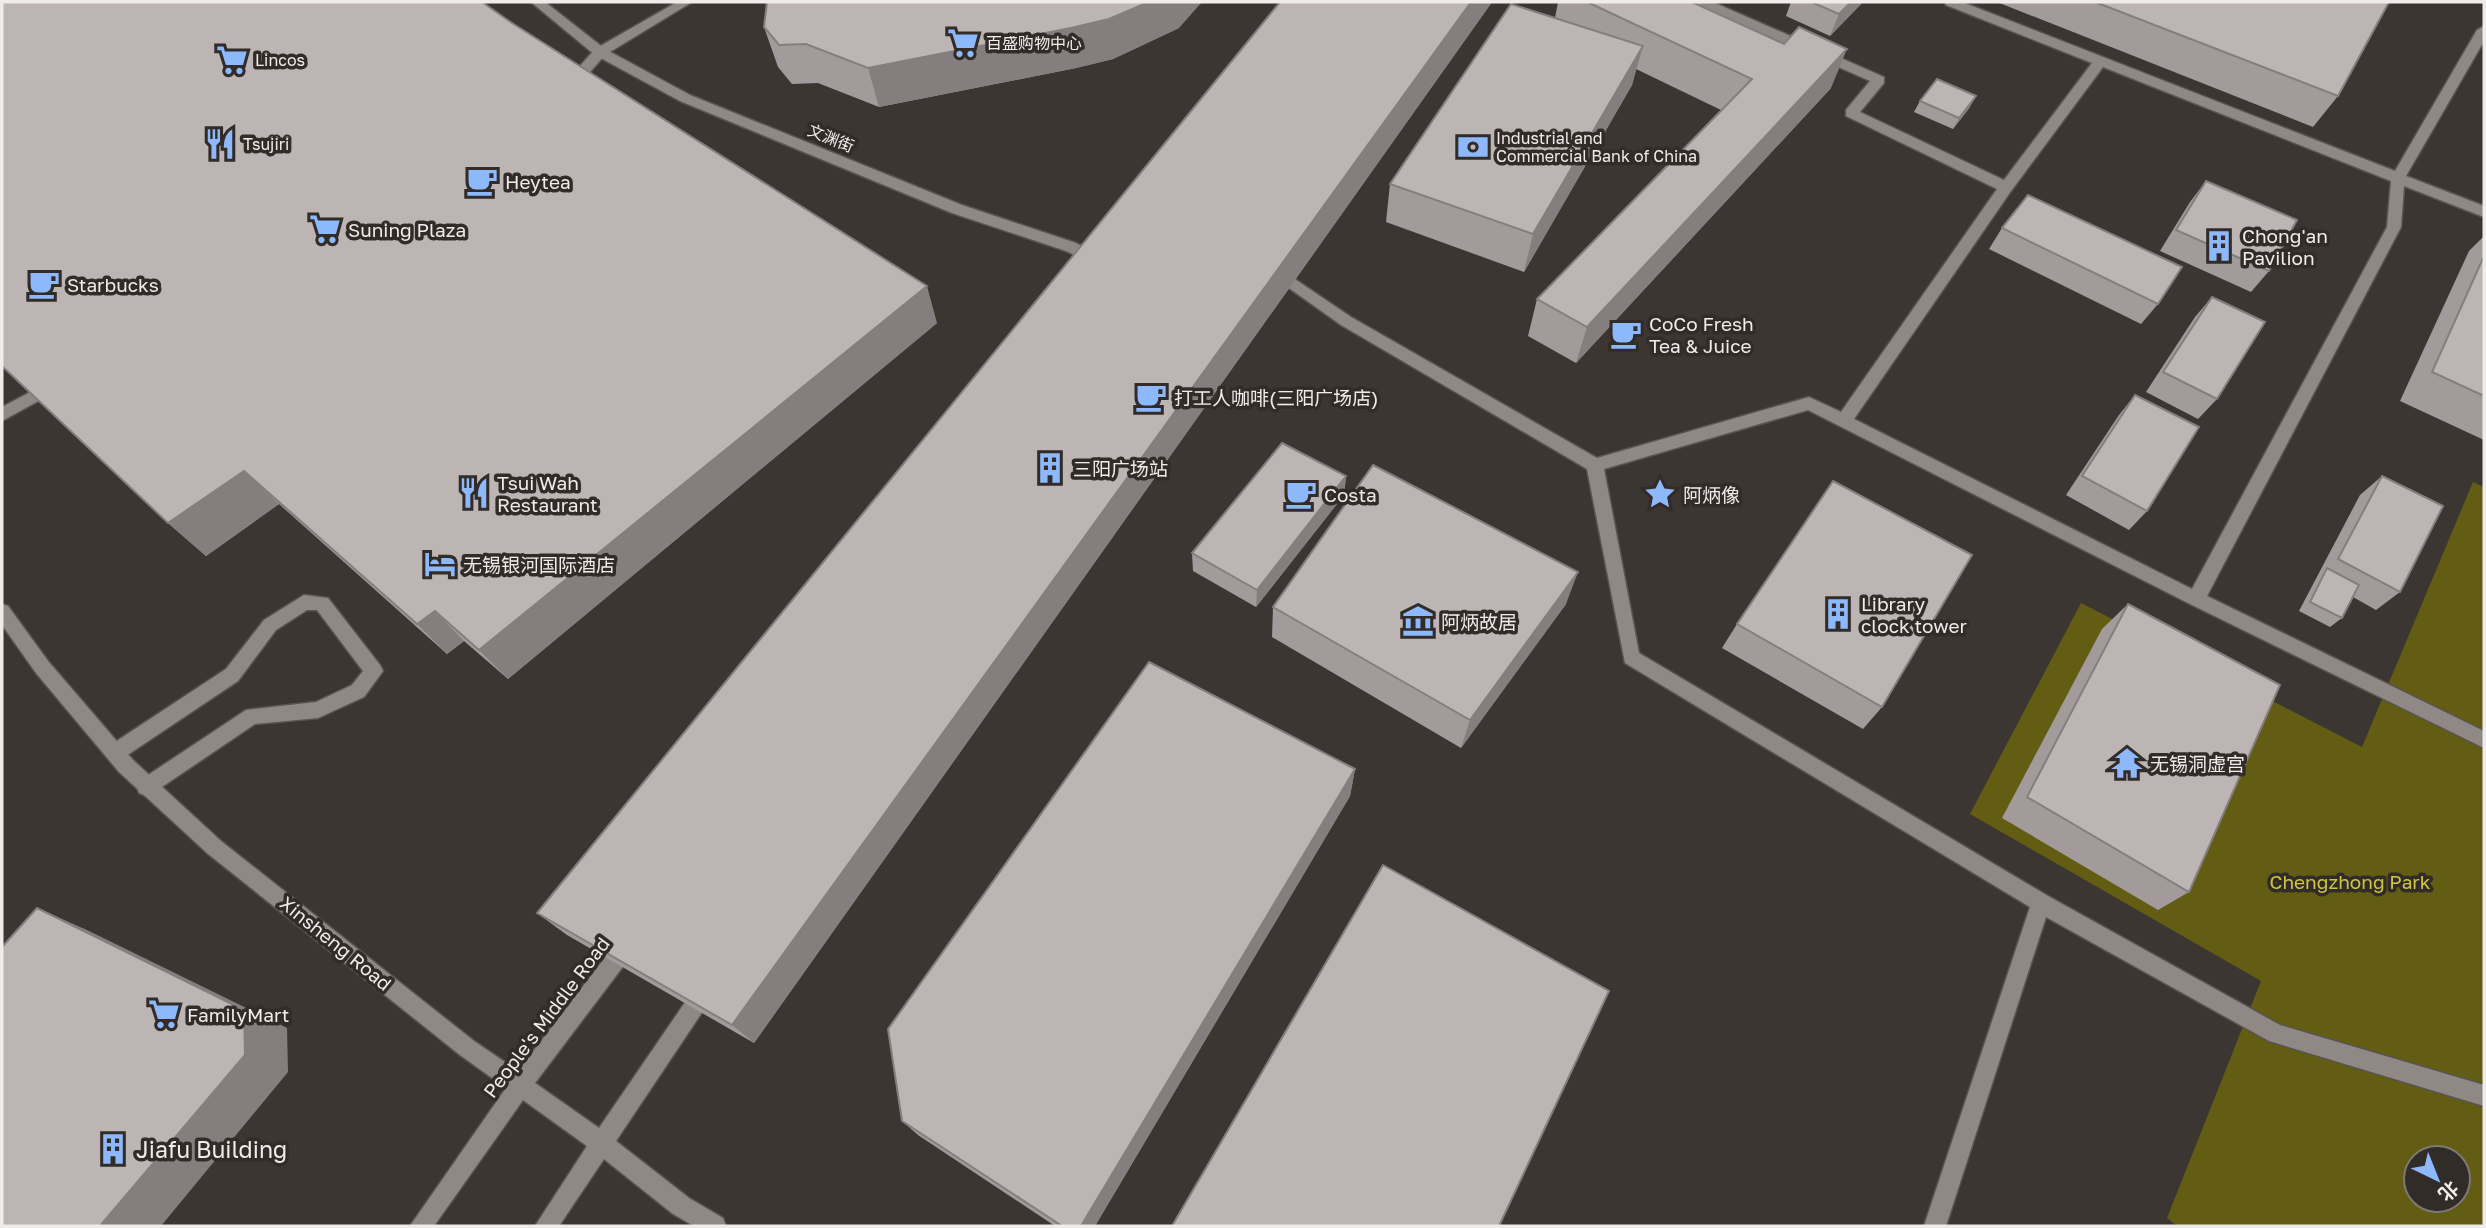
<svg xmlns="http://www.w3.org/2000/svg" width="2486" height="1228" font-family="'Golos Text','Noto Sans SC',sans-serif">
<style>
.green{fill:#625d13;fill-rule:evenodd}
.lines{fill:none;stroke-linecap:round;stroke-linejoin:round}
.lane-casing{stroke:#585451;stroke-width:3}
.street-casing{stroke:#585451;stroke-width:3}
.secondary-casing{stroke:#585451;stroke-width:3}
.lane{fill:#908885;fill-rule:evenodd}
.street{fill:#908885;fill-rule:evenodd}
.secondary{fill:#908885;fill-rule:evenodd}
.wall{fill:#a39b9b}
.shaded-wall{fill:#847e7e}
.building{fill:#bdb4b4;stroke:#847e7e;stroke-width:2}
.labels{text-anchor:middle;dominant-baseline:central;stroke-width:7;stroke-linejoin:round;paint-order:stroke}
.far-poi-label{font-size:16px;fill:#f0ecea;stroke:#322c29;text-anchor:start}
.far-street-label{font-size:16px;fill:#f0ecea;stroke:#322c29}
.poi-label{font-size:19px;fill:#f0ecea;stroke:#322c29;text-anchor:start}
.park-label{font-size:19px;fill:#cfc742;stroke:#322c29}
.street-label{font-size:19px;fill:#f0ecea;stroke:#322c29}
.near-poi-label{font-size:23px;fill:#f0ecea;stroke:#322c29;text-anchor:start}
</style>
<rect width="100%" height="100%" fill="#3c3633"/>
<path class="green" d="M 2473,482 L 2484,487 L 2484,1226 L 2177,1226 L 2167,1218 L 2261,981 L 1970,814 L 2081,603 L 2362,747 ZM 2416,1158 L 2458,1158 L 2458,1200 L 2416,1200 Z"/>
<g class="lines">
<defs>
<g id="lane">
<path d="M 677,2 L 692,2 L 605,55 L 575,89 L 565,89 L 565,83 L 595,49 Z"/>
<path d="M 36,389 L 44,395 L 42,399 L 2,421 L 2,407 Z"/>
<path d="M 304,595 L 328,598 L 380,665 L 383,671 L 364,697 L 318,718 L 255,724 L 153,793 L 146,796 L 139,793 L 137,787 L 139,781 L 246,710 L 316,702 L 352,685 L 363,671 L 317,610 L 307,610 L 276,630 L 238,681 L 123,758 L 116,760 L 109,758 L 107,752 L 109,746 L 226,669 L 264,620 Z"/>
</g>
<g id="street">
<path d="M 531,2 L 545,2 L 605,49 L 690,95 L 962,205 L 1076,243 L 1102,256 L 1104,260 L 1097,265 L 1066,251 L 952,213 L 680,101 L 595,55 Z"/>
<path d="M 1697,2 L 1713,2 L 1884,77 L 1884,83 L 1860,112 L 2004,180 L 2092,63 L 1946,5 L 1945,2 L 1962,2 L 2395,171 L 2477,30 L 2484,26 L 2484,41 L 2406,176 L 2484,206 L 2484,217 L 2404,186 L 2401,227 L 2207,596 L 2484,731 L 2484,748 L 2190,604 L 1808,410 L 1604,469 L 1639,653 L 2048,896 L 2280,1025 L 2484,1085 L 2484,1106 L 2269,1041 L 2046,917 L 1946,1226 L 1924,1226 L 2030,907 L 1625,663 L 1587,469 L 1341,325 L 1265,271 L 1267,267 L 1277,267 L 1351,317 L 1597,458 L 1809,397 L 1841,412 L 1997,189 L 1846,116 L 1846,110 L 1870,81 L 1698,5 ZM 2103,67 L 2391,181 L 2387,227 L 2192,589 L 1854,419 L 2011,191 Z"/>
</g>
<path id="secondary" d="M 2,604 L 8,606 L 48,661 L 133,760 L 221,841 L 474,1041 L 518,1071 L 620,938 L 627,935 L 634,938 L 637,945 L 634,952 L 535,1083 L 599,1128 L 699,982 L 706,979 L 713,982 L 716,989 L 713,996 L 616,1141 L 689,1198 L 723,1218 L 726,1226 L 694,1226 L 673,1214 L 604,1159 L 559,1226 L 535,1226 L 587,1146 L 523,1100 L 434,1226 L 410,1226 L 506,1088 L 460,1055 L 207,853 L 119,772 L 36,673 L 2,625 Z"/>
</defs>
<use href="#lane" class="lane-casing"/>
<use href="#street" class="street-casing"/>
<use href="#secondary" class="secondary-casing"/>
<use href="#lane" class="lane"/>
<use href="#street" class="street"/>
<use href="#secondary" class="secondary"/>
</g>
<g class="wall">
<path d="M 1280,2 L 1492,2 L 754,1043 L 567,935 L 537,913 Z"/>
<path d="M 1558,2 L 1702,2 L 1700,6 L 1831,88 L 1576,363 L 1528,336 L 1537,299 L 1721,110 L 1636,69 L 1632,85 L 1524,272 L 1386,222 L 1390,184 L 1555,18 Z"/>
<path d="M 1791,2 L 1863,2 L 1830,36 L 1786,16 Z"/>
<path d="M 1997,2 L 2389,2 L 2338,96 L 2313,127 Z"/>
<path d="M 764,27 L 1179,28 L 1113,59 L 1076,68 L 879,107 L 818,83 L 792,84 L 778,67 Z"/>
<path d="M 1920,101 L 1970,107 L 1953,129 L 1914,112 Z"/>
<path d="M 2206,181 L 2269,271 L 2251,292 L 2160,251 L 2190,202 Z"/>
<path d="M 2002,228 L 2158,304 L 2141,324 L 1989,249 Z"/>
<path d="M 2484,236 L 2484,440 L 2400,401 L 2469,251 Z"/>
<path d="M 2212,297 L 2217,399 L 2198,419 L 2146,392 L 2195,317 Z"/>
<path d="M 937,323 L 508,679 L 464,641 L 447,654 L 279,504 L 206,556 L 168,523 L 2,366 Z"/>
<path d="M 2135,395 L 2147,511 L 2129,530 L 2066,495 L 2119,415 Z"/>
<path d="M 1346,476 L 1344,495 L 1256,607 L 1193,571 L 1192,553 Z"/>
<path d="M 2382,476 L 2400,592 L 2376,610 L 2353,597 L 2342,618 L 2330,627 L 2299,611 L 2360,495 Z"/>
<path d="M 1566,604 L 1461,748 L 1272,637 L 1273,607 Z"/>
<path d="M 2128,604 L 2189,892 L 2158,910 L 2002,818 L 2102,629 Z"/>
<path d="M 1737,624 L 1882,707 L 1863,729 L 1722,648 Z"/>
<path d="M 1355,769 L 1350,796 L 1095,1226 L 1055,1226 L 918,1135 L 902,1121 Z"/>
</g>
<g class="shaded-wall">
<path d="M 1149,2 L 1202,2 L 1179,28 L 1113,59 L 1076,68 L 879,107 L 868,68 Z"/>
<path d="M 1471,2 L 1492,2 L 754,1043 L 732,1025 Z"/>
<path d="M 1851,2 L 1863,2 L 1830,36 L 1839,14 Z"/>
<path d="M 1643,46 L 1632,85 L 1524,272 L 1533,234 Z"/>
<path d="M 1847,49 L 1831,88 L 1576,363 L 1587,327 Z"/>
<path d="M 1976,96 L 1970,107 L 1953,129 L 1959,118 Z"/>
<path d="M 927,286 L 937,323 L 508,679 L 479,650 Z"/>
<path d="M 244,471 L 279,504 L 206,556 L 168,523 Z"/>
<path d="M 1346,476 L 1344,495 L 1256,607 L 1257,590 Z"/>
<path d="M 1578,572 L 1566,604 L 1461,748 L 1470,720 Z"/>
<path d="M 435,611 L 464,641 L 447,654 L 417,624 Z"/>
<path d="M 1355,769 L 1350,796 L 1095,1226 L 1081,1226 Z"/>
<path d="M 37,908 L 87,930 L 287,1028 L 288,1072 L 161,1226 L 100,1226 Z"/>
</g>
<g class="building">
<path d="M 2,2 L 482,2 L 512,23 L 927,286 L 479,650 L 435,611 L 417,624 L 244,471 L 168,523 L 2,366 Z"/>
<path d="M 767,2 L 1149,2 L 1109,19 L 1071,28 L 868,68 L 806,44 L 779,45 L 764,27 Z"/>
<path d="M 1280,2 L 1471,2 L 732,1025 L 537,913 Z"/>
<path d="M 1587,2 L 1692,2 L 1784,44 L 1799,27 L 1847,49 L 1587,327 L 1537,299 L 1752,79 Z"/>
<path d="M 1811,2 L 1851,2 L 1839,14 Z"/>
<path d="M 2095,2 L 2389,2 L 2338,96 Z"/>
<path d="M 1511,4 L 1643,46 L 1533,234 L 1390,184 Z"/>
<path d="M 1937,79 L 1976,96 L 1959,118 L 1920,101 Z"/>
<path d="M 2206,181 L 2297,220 L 2269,271 L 2176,230 Z"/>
<path d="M 2028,195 L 2182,267 L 2158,304 L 2002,228 Z"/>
<path d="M 2484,256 L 2484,396 L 2432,372 Z"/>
<path d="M 2212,297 L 2265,322 L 2217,399 L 2163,372 Z"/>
<path d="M 2135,395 L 2199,427 L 2147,511 L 2082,476 Z"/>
<path d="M 1282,443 L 1346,476 L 1257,590 L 1192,553 Z"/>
<path d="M 1373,465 L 1578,572 L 1470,720 L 1273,607 Z"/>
<path d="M 2382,476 L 2443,506 L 2400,592 L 2338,559 Z"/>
<path d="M 1833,481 L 1972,555 L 1882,707 L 1737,624 Z"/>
<path d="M 2327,568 L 2359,585 L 2342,618 L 2310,602 Z"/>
<path d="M 2128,604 L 2280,685 L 2189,892 L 2027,797 Z"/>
<path d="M 1149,662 L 1355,769 L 1081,1226 L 1062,1226 L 902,1121 L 888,1029 Z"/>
<path d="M 1383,865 L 1609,991 L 1499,1226 L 1172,1226 Z"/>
<path d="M 37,908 L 244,1010 L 245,1055 L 100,1226 L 2,1226 L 2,947 Z"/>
</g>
<defs>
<symbol id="supermarket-bare" viewBox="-9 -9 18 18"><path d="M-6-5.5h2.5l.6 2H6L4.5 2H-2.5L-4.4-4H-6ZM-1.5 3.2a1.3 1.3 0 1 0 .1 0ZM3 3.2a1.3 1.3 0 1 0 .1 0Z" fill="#8db9fc" stroke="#322c29" stroke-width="2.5" paint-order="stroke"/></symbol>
<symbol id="restaurant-bare" viewBox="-9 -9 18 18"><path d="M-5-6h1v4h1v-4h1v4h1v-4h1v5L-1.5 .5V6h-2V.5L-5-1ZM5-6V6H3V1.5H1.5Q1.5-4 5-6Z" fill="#8db9fc" stroke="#322c29" stroke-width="2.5" paint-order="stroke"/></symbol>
<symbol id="bank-bare" viewBox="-9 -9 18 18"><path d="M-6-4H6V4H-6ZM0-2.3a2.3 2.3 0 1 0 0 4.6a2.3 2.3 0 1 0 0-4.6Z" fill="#8db9fc" stroke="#322c29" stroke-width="2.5" paint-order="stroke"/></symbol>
<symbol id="cafe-bare" viewBox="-9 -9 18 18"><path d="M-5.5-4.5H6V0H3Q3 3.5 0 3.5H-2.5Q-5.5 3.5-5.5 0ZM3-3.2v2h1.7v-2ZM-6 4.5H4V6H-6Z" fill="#8db9fc" stroke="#322c29" stroke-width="2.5" paint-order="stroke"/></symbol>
<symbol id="building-bare" viewBox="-9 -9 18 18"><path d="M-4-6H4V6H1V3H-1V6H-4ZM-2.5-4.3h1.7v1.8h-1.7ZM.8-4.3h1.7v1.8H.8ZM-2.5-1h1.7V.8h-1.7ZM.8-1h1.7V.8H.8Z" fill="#8db9fc" stroke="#322c29" stroke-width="2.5" paint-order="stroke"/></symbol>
<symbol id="sight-bare" viewBox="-9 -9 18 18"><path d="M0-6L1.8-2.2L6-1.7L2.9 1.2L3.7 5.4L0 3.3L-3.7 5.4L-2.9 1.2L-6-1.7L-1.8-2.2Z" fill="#8db9fc" stroke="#322c29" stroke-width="2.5" paint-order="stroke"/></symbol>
<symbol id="hotel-bare" viewBox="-9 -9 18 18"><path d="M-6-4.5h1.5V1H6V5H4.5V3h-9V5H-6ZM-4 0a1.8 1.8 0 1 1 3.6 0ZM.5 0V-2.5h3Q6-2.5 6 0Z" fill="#8db9fc" stroke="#322c29" stroke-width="2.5" paint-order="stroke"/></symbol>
<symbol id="museum-bare" viewBox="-9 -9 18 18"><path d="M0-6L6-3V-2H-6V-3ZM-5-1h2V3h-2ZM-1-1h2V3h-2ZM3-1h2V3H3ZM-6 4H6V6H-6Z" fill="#8db9fc" stroke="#322c29" stroke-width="2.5" paint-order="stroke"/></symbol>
<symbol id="temple-bare" viewBox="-9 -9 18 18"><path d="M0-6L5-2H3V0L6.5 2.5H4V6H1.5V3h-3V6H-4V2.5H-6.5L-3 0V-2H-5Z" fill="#8db9fc" stroke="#322c29" stroke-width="2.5" paint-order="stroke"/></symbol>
</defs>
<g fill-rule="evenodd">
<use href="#supermarket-bare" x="941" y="21" width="44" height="44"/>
<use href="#supermarket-bare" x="210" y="38" width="44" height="44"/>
<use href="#restaurant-bare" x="198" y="122" width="44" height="44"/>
<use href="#bank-bare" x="1451" y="125" width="44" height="44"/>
<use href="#cafe-bare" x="460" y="159" width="44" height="44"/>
<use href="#supermarket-bare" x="303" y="207" width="44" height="44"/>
<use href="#building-bare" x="2197" y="224" width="44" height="44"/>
<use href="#cafe-bare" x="22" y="262" width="44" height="44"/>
<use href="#cafe-bare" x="1604" y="312" width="44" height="44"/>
<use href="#cafe-bare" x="1129" y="375" width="44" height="44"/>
<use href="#building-bare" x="1028" y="446" width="44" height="44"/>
<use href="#restaurant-bare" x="452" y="471" width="44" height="44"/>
<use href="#cafe-bare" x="1279" y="472" width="44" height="44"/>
<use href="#sight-bare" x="1638" y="472" width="44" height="44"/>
<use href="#hotel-bare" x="418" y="542" width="44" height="44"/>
<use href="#building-bare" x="1816" y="592" width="44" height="44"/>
<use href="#museum-bare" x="1396" y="599" width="44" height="44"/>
<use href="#temple-bare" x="2105" y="741" width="44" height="44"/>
<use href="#supermarket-bare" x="142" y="992" width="44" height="44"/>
<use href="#building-bare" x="91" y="1127" width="44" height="44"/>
</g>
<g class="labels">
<g class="far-poi-label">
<text x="986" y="43">百盛购物中心</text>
<text x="255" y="60">Lincos</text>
<text x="1496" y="138">Industrial and<tspan x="1496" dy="18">Commercial Bank of China</tspan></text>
<text x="243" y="144">Tsujiri</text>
</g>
<g class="far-street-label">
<text transform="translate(831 138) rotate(22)">文渊街</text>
</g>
<g class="poi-label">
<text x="505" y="181">Heytea</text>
<text x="348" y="229">Suning Plaza</text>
<text x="2242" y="235">Chong'an<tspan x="2242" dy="22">Pavilion</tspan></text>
<text x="67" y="284">Starbucks</text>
<text x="1649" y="323">CoCo Fresh<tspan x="1649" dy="22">Tea &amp; Juice</tspan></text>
<text x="1174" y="397">打工人咖啡(三阳广场店)</text>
<text x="1073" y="468">三阳广场站</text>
<text x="497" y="482">Tsui Wah<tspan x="497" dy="22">Restaurant</tspan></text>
<text x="1324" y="494">Costa</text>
<text x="1683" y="494">阿炳像</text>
<text x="463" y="564">无锡银河国际酒店</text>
<text x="1861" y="603">Library<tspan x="1861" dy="22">clock tower</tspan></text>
<text x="1441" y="621">阿炳故居</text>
<text x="2150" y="763">无锡洞虚宫</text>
<text x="187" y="1014">FamilyMart</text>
</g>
<g class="park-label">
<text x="2350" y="881">Chengzhong Park</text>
</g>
<g class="street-label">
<text transform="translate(336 943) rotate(39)">Xinsheng Road</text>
<text transform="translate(546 1017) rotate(-53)">People's Middle Road</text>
</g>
<g class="near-poi-label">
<text x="136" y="1149">Jiafu Building</text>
</g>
</g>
<rect width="2486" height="1228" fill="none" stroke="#f0ecea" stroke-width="7"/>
<g transform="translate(2437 1179) rotate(137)"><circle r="33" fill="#322c29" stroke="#7e7976" stroke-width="2"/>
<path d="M0-5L12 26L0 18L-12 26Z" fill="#8db9fc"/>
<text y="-10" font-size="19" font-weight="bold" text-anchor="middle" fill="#f0ecea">北</text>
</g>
</svg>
